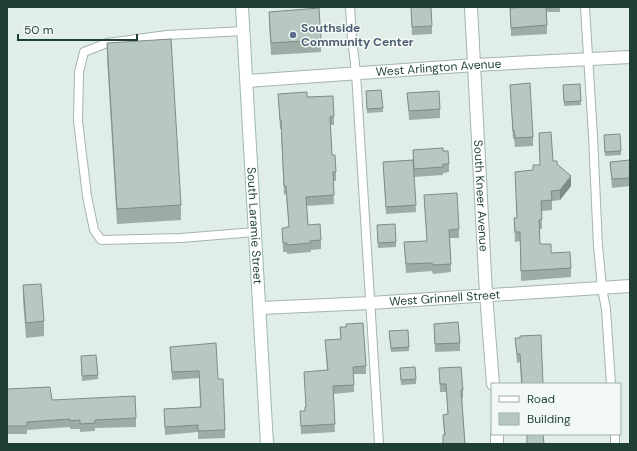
<svg xmlns="http://www.w3.org/2000/svg" width="637" height="451" font-family="'DM Sans',sans-serif">
<style>
.lines{fill:none;stroke-linecap:round;stroke-linejoin:round}
.lane-casing{stroke:#a3b5ae;stroke-width:10}
.street-casing{stroke:#a3b5ae;stroke-width:14}
.secondary-casing{stroke:#9ebaaf;stroke-width:14}
.lane{stroke:#fff;stroke-width:8}
.street{stroke:#fff;stroke-width:12}
.secondary{stroke:#fff;stroke-width:12}
.wall{fill:#9daca5}
.shaded-wall{fill:#7f8c86}
.building{fill:#b6c8c0;stroke:#7f8c86}
.service-dot{fill:#5c6f8a;stroke:#f2f9f5;stroke-width:1.5}
.labels{text-anchor:middle;dominant-baseline:central;stroke-width:3;stroke-linejoin:round;paint-order:stroke}
.service-label{font-size:12px;font-weight:bold;fill:#4e5e75;stroke:#f2f9f5;text-anchor:start}
.street-label{font-size:12px;fill:#1f3f36;stroke:#f2f9f5}
</style>
<rect width="100%" height="100%" fill="#e1ede7"/>
<g class="lines">
<defs>
<g id="lane">
<path d="M 350,7 L 352,38 L 356,73 L 379,444"/>
<path d="M 585,7 L 593,136 L 598,246 L 602,288 L 606,309 L 611,384"/>
<path d="M 244,31 L 167,35 L 107,43 L 84,52 L 79,72 L 78,121 L 87,196 L 94,230 L 101,240 L 181,238 L 255,232"/>
<path d="M 615,434 L 615,444"/>
</g>
<g id="street">
<path id="s1" d="M 471,7 L 486,294 L 493,384"/>
<path id="s2" d="M 247,81 L 475,65 L 630,57"/>
<path id="s3" d="M 260,308 L 370,303 L 630,286"/>
<path d="M 497,434 L 497,444"/>
</g>
<g id="secondary">
<path id="s4" d="M 242,7 L 267,444"/>
</g>
</defs>
<use href="#lane" class="lane-casing"/>
<use href="#street" class="street-casing"/>
<use href="#secondary" class="secondary-casing"/>
<use href="#lane" class="lane"/>
<use href="#street" class="street"/>
<use href="#secondary" class="secondary"/>
</g>
<g class="wall">
<path d="M 411,7 L 432,26 L 432,34 L 412,35 Z"/>
<path d="M 560,7 L 560,12 L 547,12 L 547,34 L 511,36 L 510,8 Z"/>
<path d="M 269,12 L 321,40 L 321,52 L 271,55 L 269,23 Z"/>
<path d="M 107,43 L 181,205 L 181,220 L 117,224 L 107,58 Z"/>
<path d="M 580,84 L 581,105 L 564,106 L 563,85 Z"/>
<path d="M 510,85 L 533,137 L 533,146 L 515,147 L 514,139 L 513,139 Z"/>
<path d="M 407,93 L 440,109 L 440,118 L 409,120 Z"/>
<path d="M 278,94 L 307,97 L 334,116 L 334,125 L 330,125 L 332,155 L 336,172 L 336,181 L 333,181 L 334,204 L 306,206 L 308,225 L 321,240 L 321,249 L 311,250 L 311,252 L 287,254 L 287,252 L 283,252 L 282,228 L 286,228 L 289,227 L 286,194 L 284,195 L 281,129 L 280,129 Z"/>
<path d="M 366,95 L 383,108 L 383,112 L 367,113 Z"/>
<path d="M 539,133 L 553,161 L 557,164 L 571,186 L 560,200 L 552,201 L 552,210 L 542,211 L 542,229 L 539,229 L 540,244 L 571,268 L 571,277 L 521,281 L 520,241 L 515,242 L 514,218 L 517,218 L 515,172 L 533,170 L 540,165 Z"/>
<path d="M 604,139 L 621,151 L 621,155 L 605,156 Z"/>
<path d="M 413,150 L 443,151 L 449,164 L 449,172 L 443,173 L 443,175 L 414,177 L 416,212 L 386,214 L 383,162 L 413,160 Z"/>
<path d="M 630,160 L 630,186 L 612,188 L 610,162 Z"/>
<path d="M 424,195 L 459,229 L 459,238 L 450,238 L 451,272 L 433,274 L 432,271 L 406,273 L 404,242 L 427,241 Z"/>
<path d="M 377,229 L 396,242 L 396,247 L 378,248 Z"/>
<path d="M 23,285 L 44,321 L 44,336 L 26,338 L 23,300 Z"/>
<path d="M 434,324 L 460,343 L 460,351 L 435,352 Z"/>
<path d="M 340,327 L 366,366 L 366,374 L 354,374 L 354,392 L 333,394 L 335,432 L 301,434 L 300,411 L 305,411 L 306,407 L 304,372 L 327,370 L 325,340 L 341,339 Z"/>
<path d="M 408,330 L 409,351 L 391,352 L 389,335 Z"/>
<path d="M 515,338 L 543,384 L 521,384 L 520,362 L 517,363 Z"/>
<path d="M 170,347 L 218,379 L 225,430 L 225,438 L 198,439 L 198,432 L 165,435 L 164,409 L 200,407 L 199,378 L 172,380 Z"/>
<path d="M 81,356 L 98,375 L 98,379 L 82,381 Z"/>
<path d="M 439,368 L 463,390 L 463,398 L 462,398 L 465,444 L 443,444 L 443,435 L 444,435 L 443,415 L 448,414 L 446,392 L 440,392 Z"/>
<path d="M 400,373 L 416,379 L 416,384 L 401,385 Z"/>
<path d="M 7,390 L 136,418 L 136,427 L 95,428 L 95,431 L 80,432 L 80,429 L 70,429 L 70,427 L 27,430 L 27,434 L 7,434 Z"/>
</g>
<path class="shaded-wall" d="M 571,176 L 571,186 L 560,200 L 560,190 Z"/>
<g class="building">
<path d="M 411,7 L 431,7 L 432,26 L 412,27 Z"/>
<path d="M 534,7 L 546,7 L 547,25 L 511,28 L 510,8 Z"/>
<path d="M 546,7 L 560,7 L 547,8 Z"/>
<path d="M 319,8 L 321,40 L 271,43 L 269,12 Z"/>
<path d="M 171,39 L 181,205 L 117,209 L 107,43 Z"/>
<path d="M 530,83 L 533,137 L 515,138 L 514,130 L 513,131 L 510,85 Z"/>
<path d="M 580,84 L 581,101 L 564,102 L 563,85 Z"/>
<path d="M 381,90 L 383,108 L 367,109 L 366,91 Z"/>
<path d="M 439,91 L 440,109 L 409,111 L 407,93 Z"/>
<path d="M 307,92 L 307,97 L 333,96 L 334,116 L 330,117 L 332,155 L 335,155 L 336,172 L 333,172 L 334,195 L 306,197 L 308,225 L 320,224 L 321,240 L 310,241 L 311,243 L 287,245 L 287,243 L 283,243 L 282,228 L 286,228 L 286,227 L 289,227 L 286,186 L 284,186 L 281,120 L 280,120 L 278,94 Z"/>
<path d="M 551,132 L 553,161 L 557,161 L 557,164 L 571,176 L 560,190 L 551,191 L 552,200 L 541,201 L 542,219 L 539,220 L 540,244 L 551,244 L 551,253 L 570,252 L 571,268 L 521,271 L 520,232 L 515,232 L 514,218 L 517,218 L 515,172 L 533,170 L 533,165 L 540,165 L 539,133 Z"/>
<path d="M 620,134 L 621,151 L 605,152 L 604,135 Z"/>
<path d="M 443,148 L 443,151 L 448,151 L 449,164 L 443,164 L 443,167 L 414,169 L 413,150 Z"/>
<path d="M 413,160 L 416,205 L 386,207 L 383,162 Z"/>
<path d="M 630,160 L 630,178 L 612,179 L 610,162 Z"/>
<path d="M 457,193 L 459,229 L 449,230 L 451,264 L 433,265 L 432,263 L 406,264 L 404,242 L 427,241 L 424,195 Z"/>
<path d="M 395,224 L 396,242 L 378,243 L 377,225 Z"/>
<path d="M 41,284 L 44,321 L 26,323 L 23,285 Z"/>
<path d="M 458,322 L 460,343 L 435,344 L 434,324 Z"/>
<path d="M 363,323 L 366,366 L 353,367 L 354,385 L 333,386 L 335,424 L 301,426 L 300,411 L 305,411 L 305,407 L 306,407 L 304,372 L 328,370 L 325,340 L 341,339 L 340,327 L 346,327 L 346,324 Z"/>
<path d="M 408,330 L 409,347 L 391,348 L 389,331 Z"/>
<path d="M 541,335 L 543,384 L 522,384 L 520,354 L 517,354 L 515,338 L 520,338 L 520,336 Z"/>
<path d="M 216,343 L 218,379 L 223,379 L 225,430 L 198,431 L 198,425 L 165,427 L 164,409 L 201,407 L 199,371 L 172,372 L 170,347 Z"/>
<path d="M 96,355 L 98,375 L 82,376 L 81,356 Z"/>
<path d="M 415,367 L 416,379 L 401,380 L 400,368 Z"/>
<path d="M 461,367 L 463,390 L 461,390 L 465,444 L 443,444 L 443,435 L 445,435 L 443,415 L 448,414 L 446,384 L 440,384 L 439,368 Z"/>
<path d="M 50,387 L 52,400 L 135,396 L 136,418 L 95,420 L 95,423 L 80,424 L 80,420 L 70,421 L 70,419 L 27,422 L 27,426 L 7,426 L 7,390 L 8,389 Z"/>
<path d="M 527,434 L 543,434 L 544,444 L 527,444 Z"/>
</g>
<circle class="service-dot" cx="293" cy="35" r="4"/>
<g class="labels">
<g class="service-label">
<text x="301" y="28">Southside<tspan x="301" dy="14">Community Center</tspan></text>
</g>
<g class="street-label">
<text stroke="none"><textPath href="#s2" startOffset="192">West Arlington Avenue</textPath></text>
<text stroke="none"><textPath href="#s1" startOffset="189">South Kneer Avenue</textPath></text>
<text stroke="none"><textPath href="#s4" startOffset="219">South Laramie Street</textPath></text>
<text stroke="none"><textPath href="#s3" startOffset="185">West Grinnell Street</textPath></text>
</g>
</g>
<rect width="637" height="451" fill="none" stroke="#1f3f36" stroke-width="16"/>
<rect x="491" y="383" width="130" height="52" fill="#f2f9f5" stroke="#9eafa9"/>
<rect x="499" y="396" width="20" height="6" fill="#ffffff" stroke="#9eafa9"/>
<text x="527" y="403" font-size="12" fill="#1f3f36">Road</text>
<rect x="499" y="413" width="20" height="12" fill="#b6c8c0" stroke="#9eafa9"/>
<text x="527" y="423" font-size="12" fill="#1f3f36">Building</text>
<path d="M18 34v6h119v-6" fill="none" stroke="#1f3f36" stroke-width="2"/>
<text x="24" y="34" font-size="12" fill="#1f3f36" stroke="#f2f9f5" stroke-width="3" paint-order="stroke">50 m</text>
</svg>
